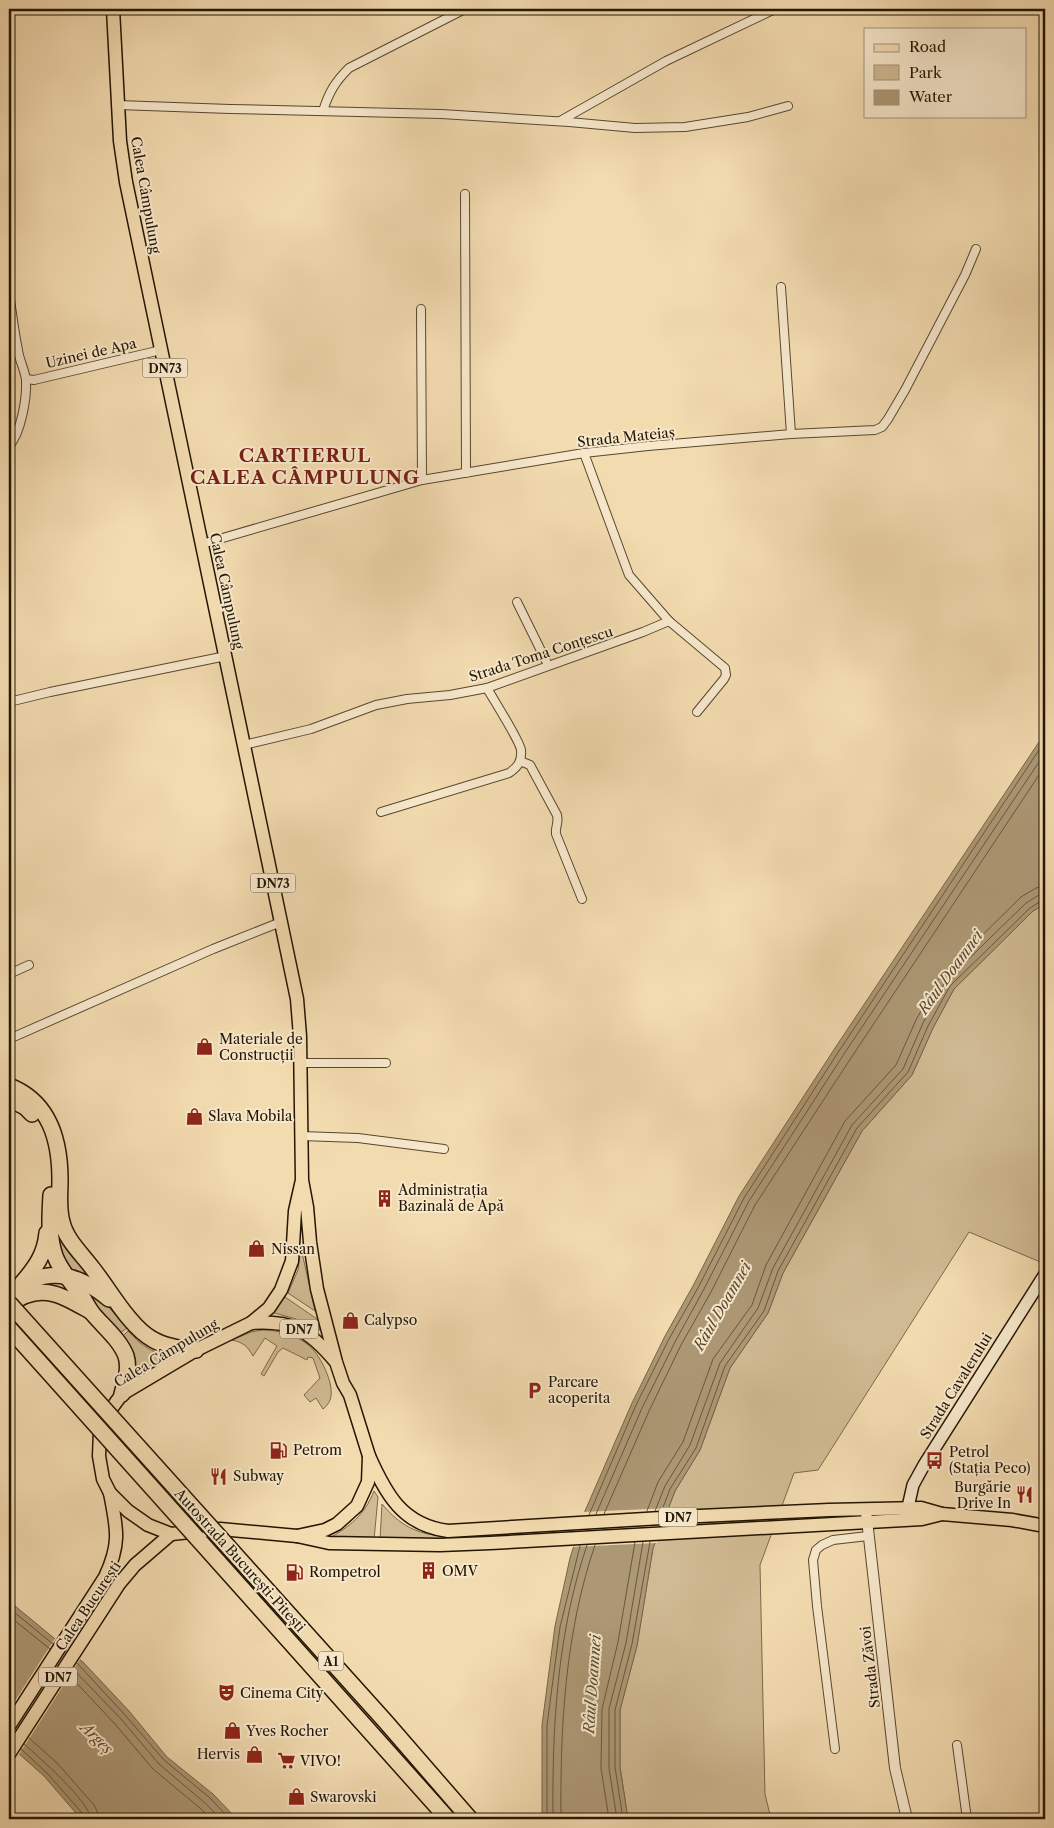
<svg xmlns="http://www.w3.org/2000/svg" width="1054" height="1828" font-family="'Libre Caslon Text',serif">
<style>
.green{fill:#d0ba93;stroke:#7a684b}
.water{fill:#ad9875;stroke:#766447}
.pier{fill:#f3dbb0}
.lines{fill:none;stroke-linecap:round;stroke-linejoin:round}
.shore{stroke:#68573c;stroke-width:1}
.minor-casing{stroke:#58472e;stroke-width:10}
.tertiary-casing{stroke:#58472e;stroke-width:12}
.secondary-casing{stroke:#241603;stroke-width:14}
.primary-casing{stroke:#241603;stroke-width:15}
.trunk-casing{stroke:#241603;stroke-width:15}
.motorway-casing{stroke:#241603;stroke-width:18}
.minor{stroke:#f7e8cc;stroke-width:8}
.tertiary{stroke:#f7e8cc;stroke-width:10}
.secondary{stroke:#f7e8cc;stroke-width:11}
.primary{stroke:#f3dbb0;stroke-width:12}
.trunk{stroke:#f3dbb0;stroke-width:12}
.motorway{stroke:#f3dbb0;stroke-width:15}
.rail{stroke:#241603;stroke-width:3;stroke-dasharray:9 9;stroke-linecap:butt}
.motorway-bridge-casing{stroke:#241603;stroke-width:18;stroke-linecap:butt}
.motorway-bridge{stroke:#f3dbb0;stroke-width:15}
.labels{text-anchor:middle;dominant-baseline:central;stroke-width:4;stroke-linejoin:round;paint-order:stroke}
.shield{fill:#f7e8cc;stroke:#63553f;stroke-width:1}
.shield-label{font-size:12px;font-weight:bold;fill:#241603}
.street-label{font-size:14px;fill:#241603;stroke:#f7e8cc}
.poi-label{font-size:14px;fill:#241603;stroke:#f7e8cc;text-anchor:start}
.water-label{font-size:15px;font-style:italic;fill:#5b4a31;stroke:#f7e8cc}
.district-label{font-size:19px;font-weight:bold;letter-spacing:1px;fill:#7a1f14;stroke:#f7e8cc}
</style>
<rect width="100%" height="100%" fill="#f3dbb0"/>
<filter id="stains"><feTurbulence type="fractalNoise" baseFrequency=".004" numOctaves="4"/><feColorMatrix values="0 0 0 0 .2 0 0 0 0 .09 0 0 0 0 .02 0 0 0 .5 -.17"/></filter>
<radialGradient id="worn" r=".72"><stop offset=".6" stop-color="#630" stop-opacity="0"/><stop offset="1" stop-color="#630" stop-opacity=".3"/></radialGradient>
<g class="green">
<path d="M 1045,904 L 1045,1264 L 969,1232 L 818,1470 L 794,1473 L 760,1565 L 765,1794 L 771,1819 L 628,1819 L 620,1767 L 620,1710 L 637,1645 L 653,1548 L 675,1491 L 700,1450 L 730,1368 L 768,1313 L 783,1273 L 862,1131 L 912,1075 L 933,1028 L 954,989 L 1033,911 Z"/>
<path d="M 53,1222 L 98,1284 L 66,1271 Z"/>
<path d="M 301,1248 L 315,1311 L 288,1293 L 298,1270 Z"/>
<path d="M 83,1287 L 106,1304 L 127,1328 L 120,1333 L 85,1295 Z"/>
<path d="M 285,1297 L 317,1319 L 320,1330 L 316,1330 L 296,1319 L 271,1312 Z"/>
<path d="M 262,1330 C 278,1330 294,1334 307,1344 C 319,1352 336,1385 330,1400 C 329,1403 326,1407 323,1409 L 316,1398 L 310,1402 L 304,1395 L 320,1378 L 313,1358 L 308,1357 L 307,1360 L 283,1348 L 278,1352 L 264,1376 L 261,1374 L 277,1346 L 265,1338 L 253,1356 C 248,1347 243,1342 232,1340 L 251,1332 Z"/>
<path d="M 128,1331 C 140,1344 150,1352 168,1356 L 135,1374 C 137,1357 134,1349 123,1336 Z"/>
<path d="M 374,1491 L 378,1497 L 374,1540 L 328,1539 C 350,1526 364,1516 374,1491 Z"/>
<path d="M 382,1504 C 412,1540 437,1536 480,1536 L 481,1538 L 380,1540 Z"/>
</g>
<g class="water">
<path d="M 1045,733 L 1045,904 L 1033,911 L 954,989 L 933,1028 L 912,1075 L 862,1131 L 783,1273 L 768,1313 L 730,1368 L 700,1450 L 675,1491 L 653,1548 L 637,1646 L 620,1710 L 620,1767 L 628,1819 L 542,1819 L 542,1725 L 555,1626 L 570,1558 L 585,1511 L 632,1403 L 665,1336 L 694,1284 L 739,1196 L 835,1048 Z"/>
<path d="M 9,1601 L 83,1662 L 129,1711 L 167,1757 L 213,1794 L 237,1819 L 81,1819 L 44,1776 L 9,1745 Z"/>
</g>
<g class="pier">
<path d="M 671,1508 L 657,1543 L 571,1547 L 582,1512 Z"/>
<path d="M 56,1637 L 81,1658 L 18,1756 L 9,1748 L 9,1710 Z"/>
</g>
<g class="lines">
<g class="shore">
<path d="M 662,1510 L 670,1489 L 696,1448 L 725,1366 L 764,1311 L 778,1271 L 857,1128 L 908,1072 L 928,1026 L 950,986 L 1030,908 L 1041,901 L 1045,900"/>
<path d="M 647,1511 L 658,1482 L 683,1442 L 713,1359 L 752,1305 L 766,1265 L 845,1121 L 896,1065 L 916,1020 L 939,978 L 1021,897 L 1036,888 L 1045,886"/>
<path d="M 655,1511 L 665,1486 L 690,1445 L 720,1363 L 758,1308 L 773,1268 L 852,1125 L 903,1069 L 923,1023 L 945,982 L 1026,903 L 1039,895 L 1045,894"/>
<path d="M 596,1514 L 642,1408 L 675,1342 L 704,1289 L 749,1201 L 844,1054 L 1045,753"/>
<path d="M 604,1514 L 649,1411 L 681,1345 L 711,1292 L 755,1205 L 851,1058 L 1045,766"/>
<path d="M 589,1515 L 636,1405 L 669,1339 L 699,1286 L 744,1198 L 839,1051 L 1045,741"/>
<path d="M 9,1608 L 53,1644"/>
<path d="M 9,1616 L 50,1649"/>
<path d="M 77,1663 L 125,1715 L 164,1760 L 210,1798 L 230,1819"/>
<path d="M 73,1669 L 121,1719 L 159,1764 L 205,1803 L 221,1819"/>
<path d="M 69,1675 L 115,1724 L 153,1769 L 200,1808 L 211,1819"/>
<path d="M 29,1738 L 57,1763 L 94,1805 L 97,1811 L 98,1819"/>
<path d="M 24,1744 C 39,1757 90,1802 91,1819"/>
<path d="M 21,1749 L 47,1773 L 83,1814 L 85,1819"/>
<path d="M 547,1819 L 547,1725 L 560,1627 L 580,1546"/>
<path d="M 553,1819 C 552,1728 557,1633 587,1545"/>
<path d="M 561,1819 C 560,1727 565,1633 595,1545"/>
<path d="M 609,1819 L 601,1768 L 602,1709 L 618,1642 L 635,1542"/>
<path d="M 617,1819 L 609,1768 L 609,1709 L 626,1643 L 643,1542"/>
<path d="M 623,1819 L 615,1767 L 615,1710 L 632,1644 L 650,1542"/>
</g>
<defs>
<g id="minor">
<path d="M 118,105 L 230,109 L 441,114 L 569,122 L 635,128 L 685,127 L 748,117 L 788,106"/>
<path d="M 323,111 C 329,92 335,82 349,68 L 465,9"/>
<path d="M 560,121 L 666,61 L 775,9"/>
<path d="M 465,194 L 466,473"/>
<path d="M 781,287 L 791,434"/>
<path d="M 9,293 C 12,312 14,331 18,350 C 19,360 25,370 26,380 C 27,398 21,433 9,446"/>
<path d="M 421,309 L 422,480"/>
<path d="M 26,379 L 34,380 L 161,350"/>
<path d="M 584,453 L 629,575 L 669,621 L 725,668 L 726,675 L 724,679 L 697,712"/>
<path d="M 202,544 L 422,480 L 584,453 L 648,446 L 791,434 L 875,430 L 882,427 L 888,419 L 905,390 L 965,275 L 976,249"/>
<path d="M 517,602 L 548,665"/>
<path d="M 9,702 L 50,692 L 226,656"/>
<path d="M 244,745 L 311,729 L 376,705 L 407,699 L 450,695 L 487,688 L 643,632 L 669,621"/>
<path d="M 520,761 L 530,765 L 557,815 C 559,823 555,827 556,834 L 582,899"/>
<path d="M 381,812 L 509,773 C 518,767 522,761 521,750 C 520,741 493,699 487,688"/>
<path d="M 9,974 L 29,965"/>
<path d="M 9,1039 L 213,949 L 281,922"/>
<path d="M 301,1063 L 386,1063"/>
<path d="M 301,1136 L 358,1138 L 444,1149"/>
<path d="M 957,1745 L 967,1819"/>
<path d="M 835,1749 L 817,1606 L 813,1560 L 816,1550 L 822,1545 L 833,1540 L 868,1536"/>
</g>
<path id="tertiary" d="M 866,1511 L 895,1768 L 907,1819"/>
<path id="secondary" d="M 906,1516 L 913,1485 L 924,1465 L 1045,1274"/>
<g id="primary">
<path d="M 369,1456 C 386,1494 402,1525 448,1531 L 678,1517 L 829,1510 L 921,1508 L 942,1514 L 1012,1520 L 1045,1526"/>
<path d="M 297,1536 L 329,1543 L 440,1545 L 490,1543 L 922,1519 L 942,1514"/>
<path d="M 9,1726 L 105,1577 C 121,1543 117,1529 110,1493"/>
<path d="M 9,1754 L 119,1584 L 135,1565 L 171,1534"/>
</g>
<g id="trunk">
<path d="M 113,9 L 120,141 L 126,182 L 297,999 L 300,1036 L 302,1180 L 307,1207 L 310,1242 L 317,1289 L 336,1362 L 343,1383 L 350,1395 L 369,1456 L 368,1482 L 357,1506 L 337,1524 L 325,1530 L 297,1536 L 220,1529 L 171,1534 L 148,1525 L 128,1511 L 110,1493 L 103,1479 L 99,1456 L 100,1431 L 103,1420 L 122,1394 L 196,1350 L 251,1323 L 269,1308 L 281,1290 L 292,1261 L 295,1211 L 302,1180"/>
<path d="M 251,1323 C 292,1320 309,1330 335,1361"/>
</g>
<g id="motorway">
<path d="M 9,1086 C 50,1102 60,1140 60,1180 C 60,1194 58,1208 62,1222 C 66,1240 82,1254 93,1269 C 109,1289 130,1327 152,1339 C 165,1347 181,1349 196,1350"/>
<path d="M 9,1099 L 25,1107 L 32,1114"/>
<path d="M 51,1195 C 50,1215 48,1236 55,1256 C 61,1272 73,1284 83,1298 C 86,1303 89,1309 93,1314 C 104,1327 120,1340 126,1356 C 130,1369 125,1382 122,1394"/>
<path d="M 22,1283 C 36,1267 45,1254 47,1233"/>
<path d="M 9,1294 C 44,1266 76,1271 109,1299"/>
<path d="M 9,1305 C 40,1281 61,1295 90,1311"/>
<path d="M 197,1538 L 448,1819"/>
</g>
</defs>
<use href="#minor" class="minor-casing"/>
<use href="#tertiary" class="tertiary-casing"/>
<use href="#secondary" class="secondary-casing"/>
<use href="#primary" class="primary-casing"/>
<use href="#trunk" class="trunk-casing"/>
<use href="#motorway" class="motorway-casing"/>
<use href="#minor" class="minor"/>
<use href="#tertiary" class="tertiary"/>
<use href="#secondary" class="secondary"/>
<use href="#primary" class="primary"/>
<use href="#trunk" class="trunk"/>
<use href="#motorway" class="motorway"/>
<path class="rail" d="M 1029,9 L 1045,19"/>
<defs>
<g id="motorway-bridge">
<path d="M 9,1303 L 385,1721 L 470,1819"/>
<path d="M 9,1328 L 197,1538"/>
</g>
</defs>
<use href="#motorway-bridge" class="motorway-bridge-casing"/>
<use href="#motorway-bridge" class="motorway-bridge"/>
</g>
<defs>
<symbol id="shop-bare" viewBox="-9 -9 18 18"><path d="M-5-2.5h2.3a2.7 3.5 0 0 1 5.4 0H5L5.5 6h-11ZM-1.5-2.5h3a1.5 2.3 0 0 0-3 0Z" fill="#8f2418" stroke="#f7e8cc" stroke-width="2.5" paint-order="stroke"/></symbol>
<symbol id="building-bare" viewBox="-9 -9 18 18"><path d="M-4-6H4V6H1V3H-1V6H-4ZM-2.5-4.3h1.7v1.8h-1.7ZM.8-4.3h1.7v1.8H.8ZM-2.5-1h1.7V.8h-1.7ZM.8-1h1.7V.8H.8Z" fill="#8f2418" stroke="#f7e8cc" stroke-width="2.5" paint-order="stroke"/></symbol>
<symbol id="parking-bare" viewBox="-9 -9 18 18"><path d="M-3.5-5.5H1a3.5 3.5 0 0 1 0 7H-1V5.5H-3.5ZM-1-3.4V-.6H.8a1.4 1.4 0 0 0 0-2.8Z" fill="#8f2418" stroke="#f7e8cc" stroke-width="2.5" paint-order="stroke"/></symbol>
<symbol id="fuel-bare" viewBox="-9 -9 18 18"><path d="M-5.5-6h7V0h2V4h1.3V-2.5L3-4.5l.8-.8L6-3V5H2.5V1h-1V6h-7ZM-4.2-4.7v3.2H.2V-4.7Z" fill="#8f2418" stroke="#f7e8cc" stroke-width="2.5" paint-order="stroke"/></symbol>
<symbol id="bus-bare" viewBox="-9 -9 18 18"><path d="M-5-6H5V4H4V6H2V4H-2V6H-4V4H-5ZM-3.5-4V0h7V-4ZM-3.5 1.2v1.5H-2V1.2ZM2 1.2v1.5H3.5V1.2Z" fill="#8f2418" stroke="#f7e8cc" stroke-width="2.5" paint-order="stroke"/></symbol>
<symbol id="restaurant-bare" viewBox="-9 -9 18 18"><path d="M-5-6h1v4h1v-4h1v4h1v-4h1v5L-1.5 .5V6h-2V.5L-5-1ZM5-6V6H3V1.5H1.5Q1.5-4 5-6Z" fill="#8f2418" stroke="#f7e8cc" stroke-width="2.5" paint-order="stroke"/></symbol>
<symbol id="theatre-bare" viewBox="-9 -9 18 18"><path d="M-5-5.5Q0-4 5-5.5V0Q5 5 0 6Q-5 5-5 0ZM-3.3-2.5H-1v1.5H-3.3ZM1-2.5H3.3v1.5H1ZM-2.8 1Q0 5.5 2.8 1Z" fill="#8f2418" stroke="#f7e8cc" stroke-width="2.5" paint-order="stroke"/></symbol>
<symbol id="supermarket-bare" viewBox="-9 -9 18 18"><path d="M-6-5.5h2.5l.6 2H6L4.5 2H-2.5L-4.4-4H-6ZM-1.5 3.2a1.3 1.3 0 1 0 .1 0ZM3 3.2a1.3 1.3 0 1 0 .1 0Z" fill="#8f2418" stroke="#f7e8cc" stroke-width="2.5" paint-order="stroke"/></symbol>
</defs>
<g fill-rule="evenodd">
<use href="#shop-bare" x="192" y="1034" width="25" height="25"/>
<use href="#shop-bare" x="182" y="1104" width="25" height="25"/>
<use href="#building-bare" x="372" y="1186" width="25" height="25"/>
<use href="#shop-bare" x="244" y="1236" width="25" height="25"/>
<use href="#shop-bare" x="338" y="1308" width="25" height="25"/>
<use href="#parking-bare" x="522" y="1378" width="25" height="25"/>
<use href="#fuel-bare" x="266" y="1438" width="25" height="25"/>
<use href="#bus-bare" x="922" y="1448" width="25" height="25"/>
<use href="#restaurant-bare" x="206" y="1464" width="25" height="25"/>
<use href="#restaurant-bare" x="1012" y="1482" width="25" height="25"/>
<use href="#building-bare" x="416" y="1558" width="25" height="25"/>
<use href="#fuel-bare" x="282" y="1560" width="25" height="25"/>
<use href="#theatre-bare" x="214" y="1680" width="25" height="25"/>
<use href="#shop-bare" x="220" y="1718" width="25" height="25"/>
<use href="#shop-bare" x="242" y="1742" width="25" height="25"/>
<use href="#supermarket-bare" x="274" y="1748" width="25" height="25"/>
<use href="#shop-bare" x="284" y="1784" width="25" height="25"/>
</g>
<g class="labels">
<g class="shield">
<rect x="142.5" y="358.5" width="45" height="19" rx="4"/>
<rect x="250.5" y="873.5" width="45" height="19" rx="4"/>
<rect x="280" y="1319.5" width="38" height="19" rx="4"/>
<rect x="659" y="1507.5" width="38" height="19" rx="4"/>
<rect x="318.5" y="1651.5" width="25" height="19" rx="4"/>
<rect x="39" y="1667.5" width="38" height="19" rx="4"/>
</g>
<g class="shield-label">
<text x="165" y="368">DN73</text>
<text x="273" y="883">DN73</text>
<text x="299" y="1329">DN7</text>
<text x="678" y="1517">DN7</text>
<text x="331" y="1661">A1</text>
<text x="58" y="1677">DN7</text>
</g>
<g class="street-label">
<text transform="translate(146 195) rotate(80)">Calea Câmpulung</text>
<text transform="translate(91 353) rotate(-13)">Uzinei de Apa</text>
<text transform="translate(626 437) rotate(-6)">Strada Mateiaș</text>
<text transform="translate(227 591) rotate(78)">Calea Câmpulung</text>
<text transform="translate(541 654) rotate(-18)">Strada Toma Conțescu</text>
<text transform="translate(166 1353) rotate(-31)">Calea Câmpulung</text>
<text transform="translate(956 1386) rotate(-58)">Strada Cavalerului</text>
<text transform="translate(240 1560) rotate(48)">Autostrada București-Pitești</text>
<text transform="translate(88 1606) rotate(-56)">Calea București</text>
<text transform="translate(870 1667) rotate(-97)">Strada Zăvoi</text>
</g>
<g class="poi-label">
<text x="219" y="1039">Materiale de<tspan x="219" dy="16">Construcții</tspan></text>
<text x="208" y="1116">Slava Mobila</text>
<text x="398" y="1190">Administrația<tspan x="398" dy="16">Bazinală de Apă</tspan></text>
<text x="271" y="1249">Nissan</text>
<text x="364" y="1320">Calypso</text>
<text x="548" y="1382">Parcare<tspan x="548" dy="16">acoperita</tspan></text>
<text x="293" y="1450">Petrom</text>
<text x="949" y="1452">Petrol<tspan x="949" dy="16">(Stația Peco)</tspan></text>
<text x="233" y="1476">Subway</text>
<text x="1011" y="1487" text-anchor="end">Burgărie<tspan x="1011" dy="16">Drive In</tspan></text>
<text x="442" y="1571">OMV</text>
<text x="309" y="1572">Rompetrol</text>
<text x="240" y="1693">Cinema City</text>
<text x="246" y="1731">Yves Rocher</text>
<text x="240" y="1754" text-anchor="end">Hervis</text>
<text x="300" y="1761">VIVO!</text>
<text x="310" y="1797">Swarovski</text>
</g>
<g class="water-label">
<text transform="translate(950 972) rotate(-54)">Râul Doamnei</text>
<text transform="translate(722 1306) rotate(-60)">Râul Doamnei</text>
<text transform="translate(592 1684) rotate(-86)">Râul Doamnei</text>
<text transform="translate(97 1738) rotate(44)">Argeș</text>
</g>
<g class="district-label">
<text x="305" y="455">CARTIERUL<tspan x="305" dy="22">CALEA CÂMPULUNG</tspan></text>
</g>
</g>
<rect width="1054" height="1828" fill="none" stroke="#f3dbb0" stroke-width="30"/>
<rect x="10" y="10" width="1034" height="1808" fill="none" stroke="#241603" stroke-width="2.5"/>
<rect x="15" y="15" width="1024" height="1798" fill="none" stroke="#241603"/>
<rect x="864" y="28" width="162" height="90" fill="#f7e8cc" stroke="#a3947c"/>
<rect x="874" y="44" width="25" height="8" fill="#f3dbb0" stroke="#a3947c"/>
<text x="909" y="52" font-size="15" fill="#241603">Road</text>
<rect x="874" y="65" width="25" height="15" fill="#d0ba93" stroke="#a3947c"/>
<text x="909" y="78" font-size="15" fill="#241603">Park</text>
<rect x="874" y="90" width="25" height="15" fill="#ad9875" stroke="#a3947c"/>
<text x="909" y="102" font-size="15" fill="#241603">Water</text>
<rect width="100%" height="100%" filter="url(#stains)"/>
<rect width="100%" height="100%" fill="url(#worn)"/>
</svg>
